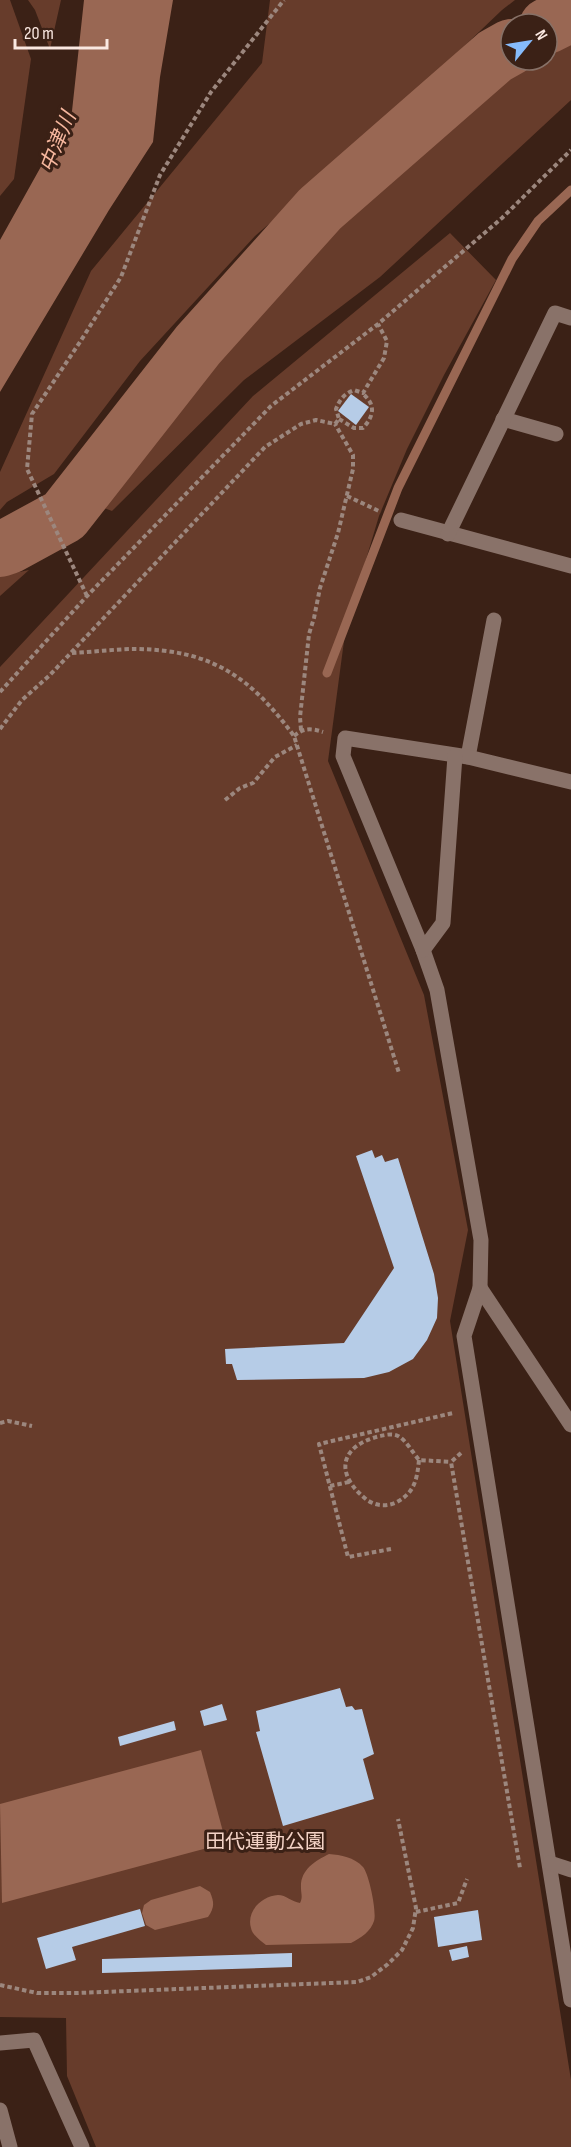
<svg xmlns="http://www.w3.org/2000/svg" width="571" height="2147" font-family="'Sofia Sans Condensed','Noto Sans JP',sans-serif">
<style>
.green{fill:#673c2b}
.water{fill:#996753}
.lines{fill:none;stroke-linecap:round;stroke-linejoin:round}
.stream{stroke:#996753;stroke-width:9}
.river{stroke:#996753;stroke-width:56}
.building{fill:#b6cce7}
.path{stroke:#9c877e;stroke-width:4;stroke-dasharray:4.5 3;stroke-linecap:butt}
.minor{stroke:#897269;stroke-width:15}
.labels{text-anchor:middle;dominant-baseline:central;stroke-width:6;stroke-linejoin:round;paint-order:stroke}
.park-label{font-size:20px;fill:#f4d3c6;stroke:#3b2116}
.water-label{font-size:21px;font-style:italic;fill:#f6b79e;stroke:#3b2116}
</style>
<rect width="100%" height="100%" fill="#3b2116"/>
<g class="green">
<path d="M 0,0 L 10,0 L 31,59 L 14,179 L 0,196 Z"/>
<path d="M 28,0 L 61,0 L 50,49 L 35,10 Z"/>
<path d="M 270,0 L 515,0 L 502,10 L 369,137 L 255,236 L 140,361 L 54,474 L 7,502 L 0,510 L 0,472 L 91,271 L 262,63 Z"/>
<path d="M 571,29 L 571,100 L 380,277 L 244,380 L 112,511 L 91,503 L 152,416 L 210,349 L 387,173 L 514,60 L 547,60 L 547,42 Z"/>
<path d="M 450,233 L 496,280 L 444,375 L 407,449 L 379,516 L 346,626 L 328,761 L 424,995 L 468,1230 L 450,1321 L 571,2080 L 571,2147 L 96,2147 L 67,2076 L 66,2018 L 0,2017 L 0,667 L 253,396 Z"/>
<path d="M 29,570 L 0,596 L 0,576 Z"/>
</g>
<g class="water">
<path d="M 84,0 L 173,0 L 160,77 L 153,142 L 109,210 L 0,392 L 0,240 L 72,111 Z"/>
<path d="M 201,1750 L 226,1843 L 2,1903 L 0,1804 Z"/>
<path d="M 329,1854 C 341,1855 354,1857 363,1867 C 369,1874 377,1912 374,1921 C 371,1931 361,1938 351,1943 L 266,1945 C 261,1941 252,1935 251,1928 C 246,1911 262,1896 278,1895 C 286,1895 292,1902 300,1903 C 303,1897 301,1894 301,1888 C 300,1870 315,1861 329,1854 Z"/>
<path d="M 200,1886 L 210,1892 C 214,1902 215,1907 208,1917 L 155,1930 L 146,1925 L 142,1913 L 144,1905 L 151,1900 Z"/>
</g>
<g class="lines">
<path class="stream" d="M 327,673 L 398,488 L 512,259 L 538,221 L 571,190"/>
<g class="river">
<path d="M 547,26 L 571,14"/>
<path d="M 0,549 L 9,546 L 64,516 L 198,345 L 320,209 L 495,56 L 511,47"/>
</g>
</g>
<g class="building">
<path d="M 351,394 L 369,407 L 356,425 L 338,411 Z"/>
<path d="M 372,1150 L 375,1158 L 382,1155 L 385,1162 L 398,1158 L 434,1274 L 438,1298 L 437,1318 L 427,1340 L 413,1359 L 389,1372 L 364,1378 L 237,1380 L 232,1364 L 226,1364 L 225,1349 L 344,1343 L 394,1268 L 356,1156 Z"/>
<path d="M 340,1688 L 346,1707 L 352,1706 L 355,1710 L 362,1709 L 374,1754 L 363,1759 L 374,1799 L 283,1826 L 256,1732 L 260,1731 L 256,1711 Z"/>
<path d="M 222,1704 L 227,1720 L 204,1726 L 200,1711 Z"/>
<path d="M 174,1721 L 176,1730 L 120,1746 L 118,1737 Z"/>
<path d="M 140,1909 L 145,1926 L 72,1947 L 76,1960 L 46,1969 L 37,1938 Z"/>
<path d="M 478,1910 L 482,1940 L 438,1947 L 434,1917 Z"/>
<path d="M 467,1946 L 469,1957 L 452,1961 L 449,1950 Z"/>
<path d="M 292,1953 L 292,1967 L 102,1973 L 102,1959 Z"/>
</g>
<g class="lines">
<g class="path">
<path d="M 339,419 L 354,428 L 363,428 C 374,416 376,405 363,394"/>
<path d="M 347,496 L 381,512"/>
<path d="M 87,596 L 27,469 L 32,414 L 80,342 L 121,277 L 160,175 L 211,92 L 284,0"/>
<path d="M 72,653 C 93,652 115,649 136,649 C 211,650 250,676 294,736 L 399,1073"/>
<path d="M 0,692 L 87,596 L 271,406 L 378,324 L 447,265 L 502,218 L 571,150"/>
<path d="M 0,729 L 22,700 L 50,675 L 265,447 L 301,424 L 316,420 L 335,424 L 339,419 L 336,409 C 340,399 344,394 354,390 L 363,393 L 384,358 L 387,341 L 378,324"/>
<path d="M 301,730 L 300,717 L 309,634 L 314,618 L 320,588 L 338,533 L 353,469 L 353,455 L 335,424"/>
<path d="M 294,736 C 303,728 311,728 323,732"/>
<path d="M 225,800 L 240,788 L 253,783 L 275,757 L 297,745"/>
<path d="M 0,1423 L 8,1421 L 32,1426"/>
<path d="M 461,1453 L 451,1462 L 520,1868"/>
<path d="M 419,1460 C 417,1479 415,1492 397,1502 C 387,1507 376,1506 367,1500 C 334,1474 339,1446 380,1436 C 385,1435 392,1433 398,1436 C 406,1440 413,1453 419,1460 L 451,1462"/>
<path d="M 330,1486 L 349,1482"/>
<path d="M 391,1549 L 348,1557 L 319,1444 L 453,1413"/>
<path d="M 416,1912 L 458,1903 L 467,1879"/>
<path d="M 0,1985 L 37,1993 L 77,1993 L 357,1982 L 371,1977 L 388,1964 L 402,1950 L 413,1928 L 416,1908 L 398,1819"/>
</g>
<g class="minor">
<path d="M 503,419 L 556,434"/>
<path d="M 401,520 L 571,566"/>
<path d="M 448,534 L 555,313 L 571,318"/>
<path d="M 468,757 L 494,620"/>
<path d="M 571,782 L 468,757 L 345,738 L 343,756 L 423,950 L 437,990 L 481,1240 L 480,1288 L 464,1336 L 571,2000"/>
<path d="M 423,950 L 443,923 L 455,756"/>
<path d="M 480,1288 L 571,1425"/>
<path d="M 550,1863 L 571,1870"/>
<path d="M 0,2043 L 34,2040 L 82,2147"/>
<path d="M 0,2110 L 10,2147"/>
</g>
</g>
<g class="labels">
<g class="park-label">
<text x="265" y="1842">田代運動公園</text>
</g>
<g class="water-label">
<text transform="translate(58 142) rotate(-68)">中津川</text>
</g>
</g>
<g transform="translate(529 42) rotate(60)"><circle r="28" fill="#3b2116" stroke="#877167" stroke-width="1.5"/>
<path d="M0-4.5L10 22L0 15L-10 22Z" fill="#86bbfb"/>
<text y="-9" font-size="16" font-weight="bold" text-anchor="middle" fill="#fae8e1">N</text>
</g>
<path d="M15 39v9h92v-9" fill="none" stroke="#fae8e1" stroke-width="3"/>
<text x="24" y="39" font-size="18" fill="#fae8e1" stroke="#3b2116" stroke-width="4.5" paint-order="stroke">20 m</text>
</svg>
